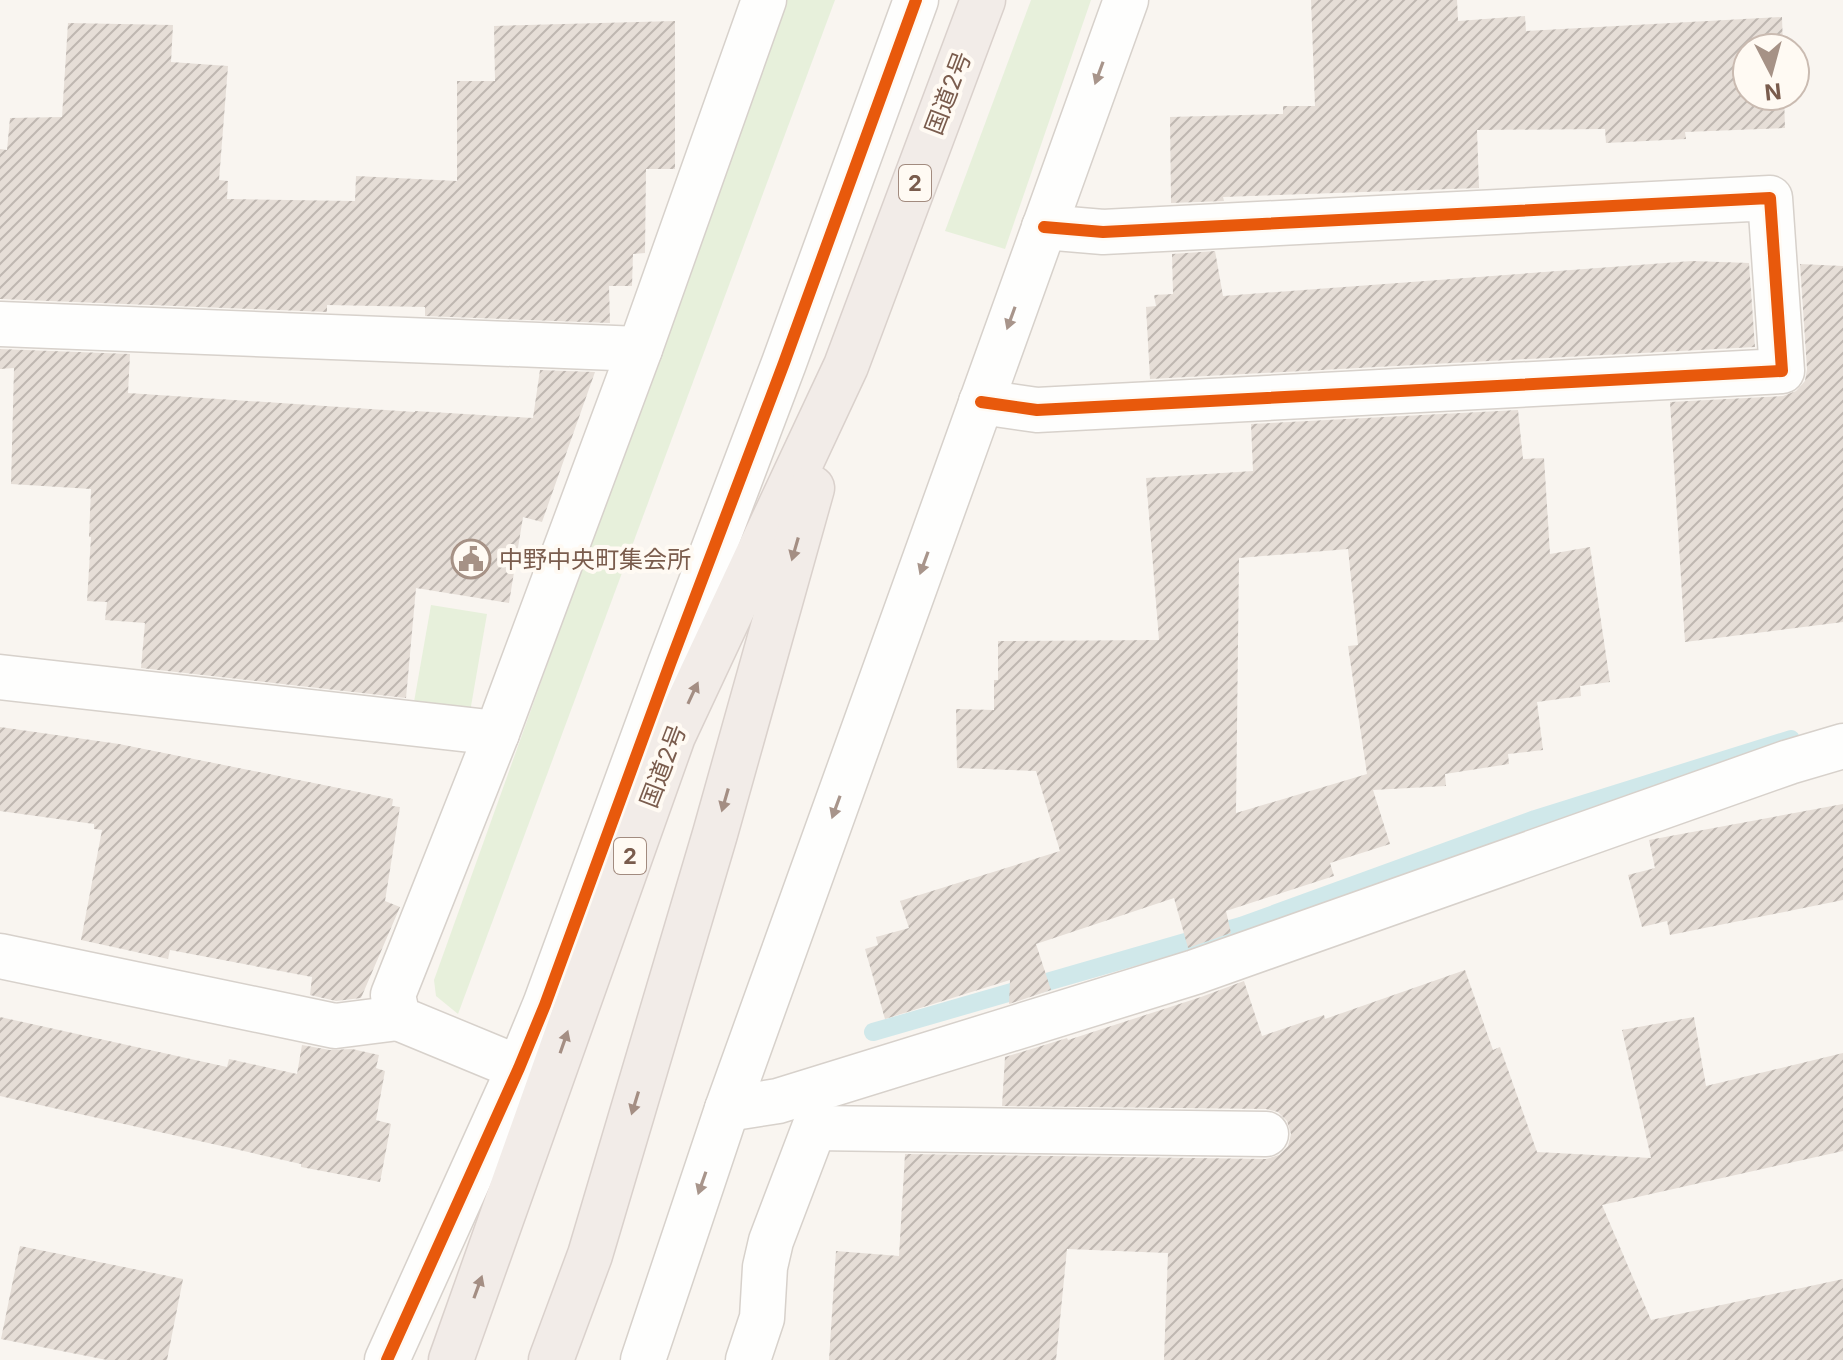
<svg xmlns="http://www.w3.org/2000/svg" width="1843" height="1360" font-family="Inter,'Noto Sans JP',sans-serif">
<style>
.green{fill:#e7f0db}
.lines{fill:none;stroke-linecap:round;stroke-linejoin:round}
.stream{stroke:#d0e8ea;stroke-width:18}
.building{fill:url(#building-hatch);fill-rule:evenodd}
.minor-casing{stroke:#d7d1cb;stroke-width:47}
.trunk-casing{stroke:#dad1cc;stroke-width:47}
.minor{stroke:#fefefd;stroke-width:44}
.trunk{stroke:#f2ece8;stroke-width:44}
.cycleway-casing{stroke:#fffaf3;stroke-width:17}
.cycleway{stroke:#e8590c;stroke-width:12}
.oneway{fill:#a8958b}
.oneway2{fill:#a48e83}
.labels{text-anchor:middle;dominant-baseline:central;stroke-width:8;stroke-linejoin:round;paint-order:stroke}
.shield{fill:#fffaf3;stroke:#a28b7f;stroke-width:2}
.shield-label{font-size:22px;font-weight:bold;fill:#7a5c4d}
.street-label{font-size:24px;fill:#7a5c4d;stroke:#fffaf3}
.poi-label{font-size:24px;fill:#7a5c4d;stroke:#fffaf3;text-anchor:start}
</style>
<defs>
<pattern id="building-hatch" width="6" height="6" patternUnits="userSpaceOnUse" patternTransform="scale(2)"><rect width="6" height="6" fill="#e6ded7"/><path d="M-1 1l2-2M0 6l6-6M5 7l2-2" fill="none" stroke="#bfb7b1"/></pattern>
</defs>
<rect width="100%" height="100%" fill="#f9f5f0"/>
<g class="green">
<path d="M 786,0 L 835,0 L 458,1014 L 436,996 L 434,980 Z"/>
<path d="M 1031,0 L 1091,0 L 1005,249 L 945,231 Z"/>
<path d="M 431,605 L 487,614 L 470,712 L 414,702 Z"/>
</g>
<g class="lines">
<path class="stream" d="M 873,1032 L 1241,926 L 1535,819 L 1791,739"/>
</g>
<g class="building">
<path d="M 1311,0 L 1457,0 L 1458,21 L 1525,16 L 1526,31 L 1782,17 L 1783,48 L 1747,48 L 1747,96 L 1784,96 L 1785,128 L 1685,132 L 1686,139 L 1606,143 L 1605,129 L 1477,130 L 1479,188 L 1223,197 L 1224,201 L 1171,203 L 1170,117 L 1283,114 L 1283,106 L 1315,106 Z"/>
<path d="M 675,21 L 675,169 L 646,169 L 645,253 L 633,254 L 632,286 L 609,286 L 610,323 L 425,316 L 425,307 L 327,305 L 327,312 L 0,299 L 0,149 L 7,150 L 10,118 L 62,117 L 68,23 L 173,25 L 171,62 L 228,66 L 219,180 L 228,181 L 227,199 L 355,201 L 356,176 L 457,181 L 457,81 L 495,81 L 494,26 Z"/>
<path d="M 1215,251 L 1223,296 L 1692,261 L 1749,263 L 1755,347 L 1150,379 L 1146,307 L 1156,306 L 1154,295 L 1173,294 L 1172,254 Z"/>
<path d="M 1800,264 L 1843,266 L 1843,622 L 1685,642 L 1670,402 L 1783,396 L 1796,391 L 1805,381 L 1807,369 Z"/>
<path d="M 0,349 L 130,354 L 128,393 L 415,412 L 415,411 L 533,418 L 540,370 L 595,372 L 542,522 L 523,517 L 509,603 L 416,588 L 406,698 L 141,668 L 145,623 L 105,620 L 107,602 L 87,601 L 91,537 L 89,537 L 91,489 L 11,484 L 14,368 L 0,369 Z"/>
<path d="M 1518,410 L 1523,459 L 1544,458 L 1550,554 L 1590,547 L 1610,682 L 1580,686 L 1581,696 L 1537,702 L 1543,750 L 1508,754 L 1509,764 L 1445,774 L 1446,786 L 1373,790 L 1390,844 L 1330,863 L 1334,876 L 1226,911 L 1231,933 L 1188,948 L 1174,898 L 1036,944 L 1051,990 L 1009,1004 L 1010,980 L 885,1019 L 865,949 L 878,945 L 876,937 L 909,928 L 900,901 L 1060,851 L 1036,771 L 957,768 L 956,709 L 994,710 L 994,680 L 998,680 L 998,641 L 1159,640 L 1146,478 L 1253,471 L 1251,424 ZM 1348,549 L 1358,645 L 1348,646 L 1367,774 L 1236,813 L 1239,558 Z"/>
<path d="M 0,727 L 119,744 L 393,799 L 392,806 L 400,807 L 385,901 L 400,907 L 361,998 L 336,1001 L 310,995 L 312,977 L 170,950 L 168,959 L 81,940 L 102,830 L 94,829 L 94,824 L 0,811 Z"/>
<path d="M 1843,804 L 1843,900 L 1670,935 L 1667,921 L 1642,927 L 1628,875 L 1655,868 L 1649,840 Z"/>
<path d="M 1465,970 L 1493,1050 L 1500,1047 L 1537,1152 L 1651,1158 L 1622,1030 L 1694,1017 L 1706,1086 L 1843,1053 L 1843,1151 L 1602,1205 L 1651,1320 L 1843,1279 L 1843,1360 L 1164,1360 L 1168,1253 L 1067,1249 L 1056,1360 L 829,1360 L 836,1251 L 899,1256 L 905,1154 L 1266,1159 L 1279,1155 L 1288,1146 L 1291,1134 L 1287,1121 L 1278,1112 L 1266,1109 L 1002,1106 L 1005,1057 L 1067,1038 L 1068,1040 L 1201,997 L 1244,981 L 1262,1036 L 1324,1015 L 1325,1019 Z"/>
<path d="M 0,1017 L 227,1067 L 229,1059 L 297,1074 L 302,1045 L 330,1050 L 352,1049 L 379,1055 L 376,1068 L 385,1071 L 376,1120 L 391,1124 L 380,1182 L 301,1167 L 301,1164 L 0,1096 Z"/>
<path d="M 20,1246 L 183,1279 L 167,1360 L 107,1360 L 1,1339 Z"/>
</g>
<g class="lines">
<defs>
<g id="minor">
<path d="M 0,324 L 640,349"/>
<path d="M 981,402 L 1037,410 L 1782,371 L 1770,198 L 1103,232 L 1044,227"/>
<path d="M 0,677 L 497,733"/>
<path d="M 0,956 L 335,1026 L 398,1018"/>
<path d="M 519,1068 L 398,1018 L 393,995 L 497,733 L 640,349 L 764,0"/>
<path d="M 727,1109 L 778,1101 L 1195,972 L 1789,762 L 1843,746"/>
<path d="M 387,1360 L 519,1068 L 545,1005 L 670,664 L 784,363 L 916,0"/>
<path d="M 643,1360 L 727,1109 L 1126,0"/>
<path d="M 748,1360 L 762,1318 L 765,1267 L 771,1241 L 814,1128 L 1266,1134"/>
</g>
<g id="trunk">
<path d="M 451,1360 L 673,736 L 846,366 L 983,0"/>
<path d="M 551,1360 L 590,1255 L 715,834 L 812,488"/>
</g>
</defs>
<use href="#minor" class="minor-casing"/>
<use href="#trunk" class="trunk-casing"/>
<use href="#minor" class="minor"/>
<use href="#trunk" class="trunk"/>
<defs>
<g id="cycleway">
<path d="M 981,402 L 1037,410 L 1782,371 L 1770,198 L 1103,232 L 1044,227"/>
<path d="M 387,1360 L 519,1068 L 545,1005 L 670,664 L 784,363 L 916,0"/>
</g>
</defs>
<use href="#cycleway" class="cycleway-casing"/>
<use href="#cycleway" class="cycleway"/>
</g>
<defs><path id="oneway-solid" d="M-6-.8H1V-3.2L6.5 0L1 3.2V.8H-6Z" transform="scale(2)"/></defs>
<g class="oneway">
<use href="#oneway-solid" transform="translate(1099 73) rotate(110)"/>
<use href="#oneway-solid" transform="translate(1011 318) rotate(110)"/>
<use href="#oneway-solid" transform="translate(924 563) rotate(110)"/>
<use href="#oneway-solid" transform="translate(836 807) rotate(110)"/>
<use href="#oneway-solid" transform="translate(702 1183) rotate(109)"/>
</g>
<g class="oneway2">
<use href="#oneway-solid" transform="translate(795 549) rotate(106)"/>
<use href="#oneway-solid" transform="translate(693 693) rotate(-65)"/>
<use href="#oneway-solid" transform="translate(725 800) rotate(106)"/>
<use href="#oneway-solid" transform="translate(564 1042) rotate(-71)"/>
<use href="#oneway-solid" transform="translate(635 1103) rotate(107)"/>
<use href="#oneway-solid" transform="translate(478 1287) rotate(-70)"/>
</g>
<defs>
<symbol id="civic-ring" viewBox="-11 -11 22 22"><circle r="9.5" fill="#fffaf3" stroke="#a69286" stroke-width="1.5"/><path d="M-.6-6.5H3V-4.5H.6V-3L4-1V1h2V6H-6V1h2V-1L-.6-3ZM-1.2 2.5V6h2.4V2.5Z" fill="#a69286"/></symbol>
</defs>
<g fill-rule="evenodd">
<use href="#civic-ring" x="449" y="537" width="44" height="44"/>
</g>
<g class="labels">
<g class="shield">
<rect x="899" y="165" width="32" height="36" rx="6"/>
<rect x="614" y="838" width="32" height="36" rx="6"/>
</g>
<g class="shield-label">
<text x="915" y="183">2</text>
<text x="630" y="856">2</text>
</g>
<g class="street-label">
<text transform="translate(948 93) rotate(-69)">国道2号</text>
<text transform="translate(663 766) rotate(-69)">国道2号</text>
</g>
<g class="poi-label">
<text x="499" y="559">中野中央町集会所</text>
</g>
</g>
<g transform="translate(1771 72) rotate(174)"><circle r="38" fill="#fffaf3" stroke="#cabbb1" stroke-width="2"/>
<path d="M0-6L14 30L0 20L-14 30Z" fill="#a69286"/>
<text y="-12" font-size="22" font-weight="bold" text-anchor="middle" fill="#7a5c4d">N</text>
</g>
</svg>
